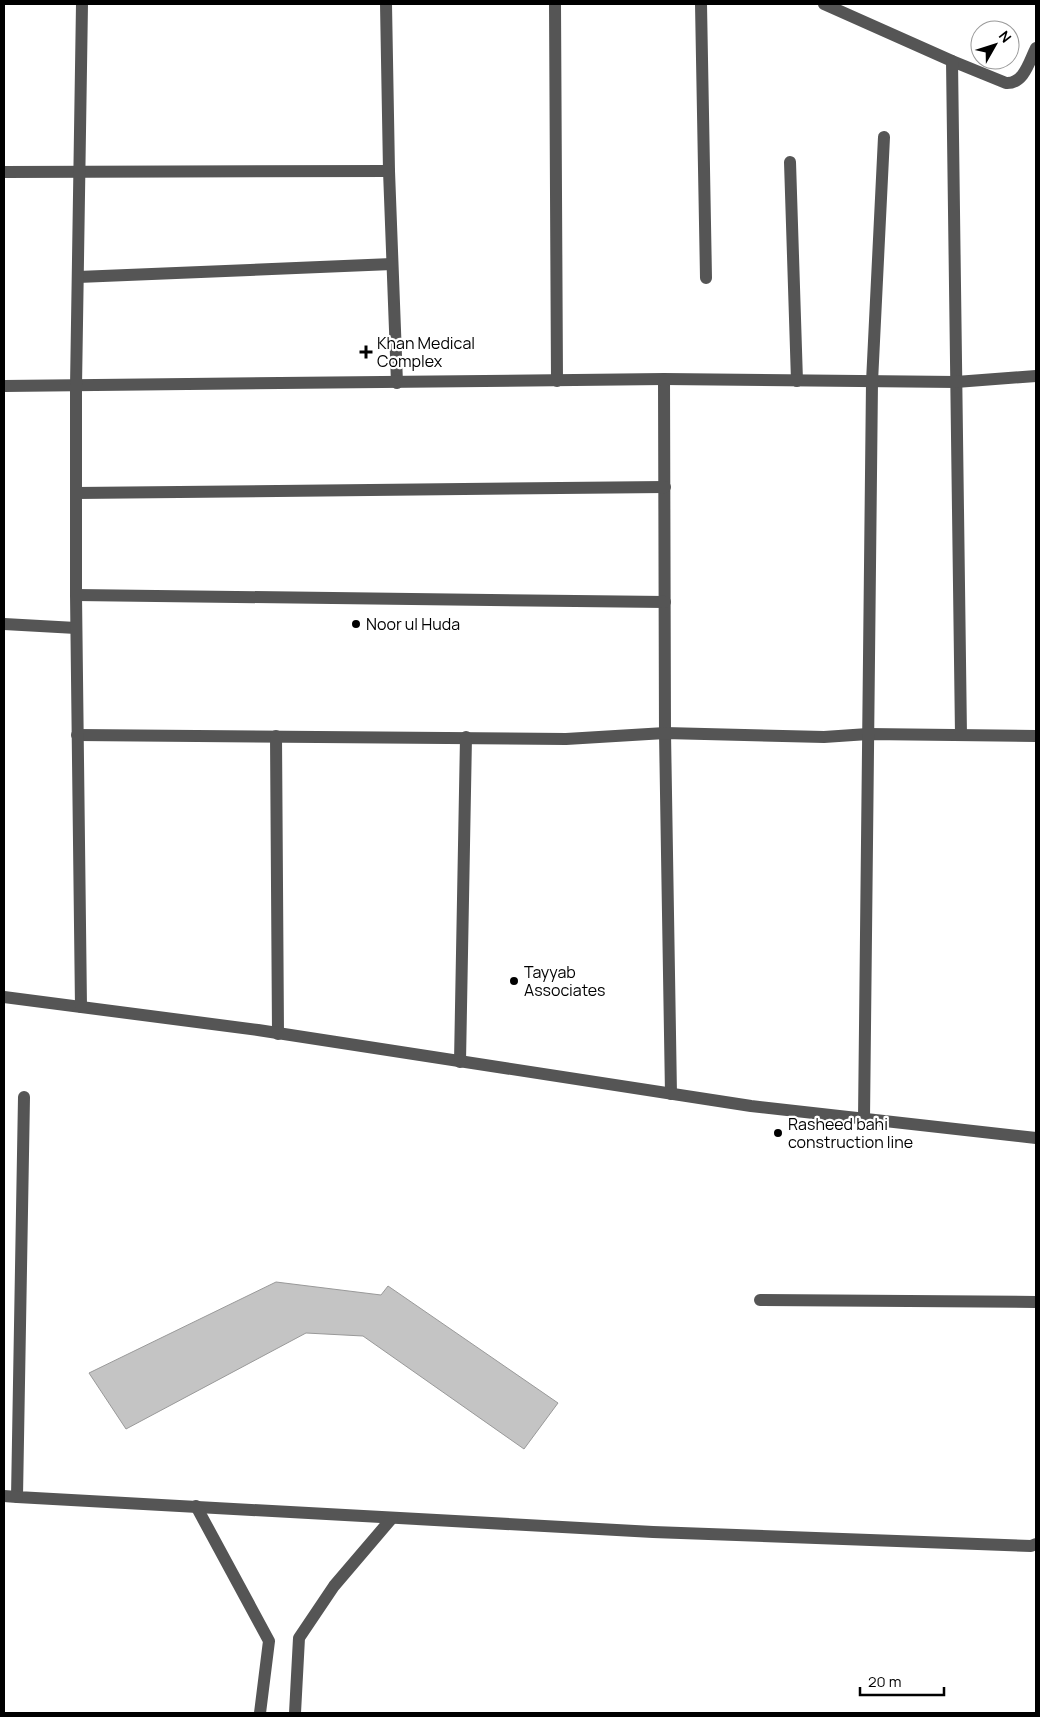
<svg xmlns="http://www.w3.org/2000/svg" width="1040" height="1717" font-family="Manrope,sans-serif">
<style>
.building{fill:#c4c4c4;stroke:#999}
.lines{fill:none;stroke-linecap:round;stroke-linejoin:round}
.minor{stroke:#555;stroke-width:12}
.poi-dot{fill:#000;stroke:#fff;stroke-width:2}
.labels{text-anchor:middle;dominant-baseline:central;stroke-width:4.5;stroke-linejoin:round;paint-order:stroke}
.poi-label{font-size:16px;fill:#000;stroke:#fff;text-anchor:start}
</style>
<rect width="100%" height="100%" fill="#fff"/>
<path class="building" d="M 276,1282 L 381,1295 L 388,1286 L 558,1403 L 524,1449 L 363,1336 L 306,1333 L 126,1429 L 89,1373 Z"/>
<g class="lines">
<g class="minor">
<path d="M 386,4 L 389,171 L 397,383"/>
<path d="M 555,4 L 557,381"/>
<path d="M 701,4 L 706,278"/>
<path d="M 824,4 L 952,61 L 1006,83 C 1024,84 1029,62 1036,48"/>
<path d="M 952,61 L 961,735"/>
<path d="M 790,162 L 797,381"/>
<path d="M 4,172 L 389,171"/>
<path d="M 78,277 L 392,264"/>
<path d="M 664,379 L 665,733 L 671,1094"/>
<path d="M 4,386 L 664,379 L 956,382 L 1036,376"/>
<path d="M 76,493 L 665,487"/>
<path d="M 76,595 L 665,602"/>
<path d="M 4,624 L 76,628"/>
<path d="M 77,735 L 566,739 L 665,733 L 824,737 L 868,734 L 1036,736"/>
<path d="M 276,736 L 278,1034"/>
<path d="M 4,997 L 258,1030 L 751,1106 L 1036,1138"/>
<path d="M 81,1007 L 76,595 L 76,387 L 82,4"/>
<path d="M 460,1062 L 466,737"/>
<path d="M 24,1097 L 17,1497 L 653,1532 L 1031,1546 L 1036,1544"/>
<path d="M 864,1119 L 872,382 L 884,137"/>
<path d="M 760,1300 L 1036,1302"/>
<path d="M 4,1496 L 17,1497"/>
<path d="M 196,1506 L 269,1641 L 260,1713"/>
<path d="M 295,1713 L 299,1638 L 334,1586 L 392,1518"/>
</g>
</g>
<g class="poi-dot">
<path d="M363.5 344.5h5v5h5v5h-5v5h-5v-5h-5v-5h5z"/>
<circle cx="356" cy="624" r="5"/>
<circle cx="514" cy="981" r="5"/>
<circle cx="778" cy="1133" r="5"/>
</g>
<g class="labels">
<g class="poi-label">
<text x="377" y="343">Khan Medical<tspan x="377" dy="18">Complex</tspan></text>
<text x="366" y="624">Noor ul Huda</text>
<text x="524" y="972">Tayyab<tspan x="524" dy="18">Associates</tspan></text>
<text x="788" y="1124">Rasheed bahi<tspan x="788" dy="18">construction line</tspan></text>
</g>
</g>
<rect width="1040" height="1717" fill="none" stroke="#000000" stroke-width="10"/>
<g transform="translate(995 45) rotate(51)"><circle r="24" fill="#ffffff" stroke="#999999"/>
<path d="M0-4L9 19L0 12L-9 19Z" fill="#000000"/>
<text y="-8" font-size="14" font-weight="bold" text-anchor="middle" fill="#000000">N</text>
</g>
<path d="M860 1687v8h84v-8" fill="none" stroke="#000000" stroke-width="2.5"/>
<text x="868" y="1687" font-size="15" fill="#000000" stroke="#ffffff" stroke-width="4" paint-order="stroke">20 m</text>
</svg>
